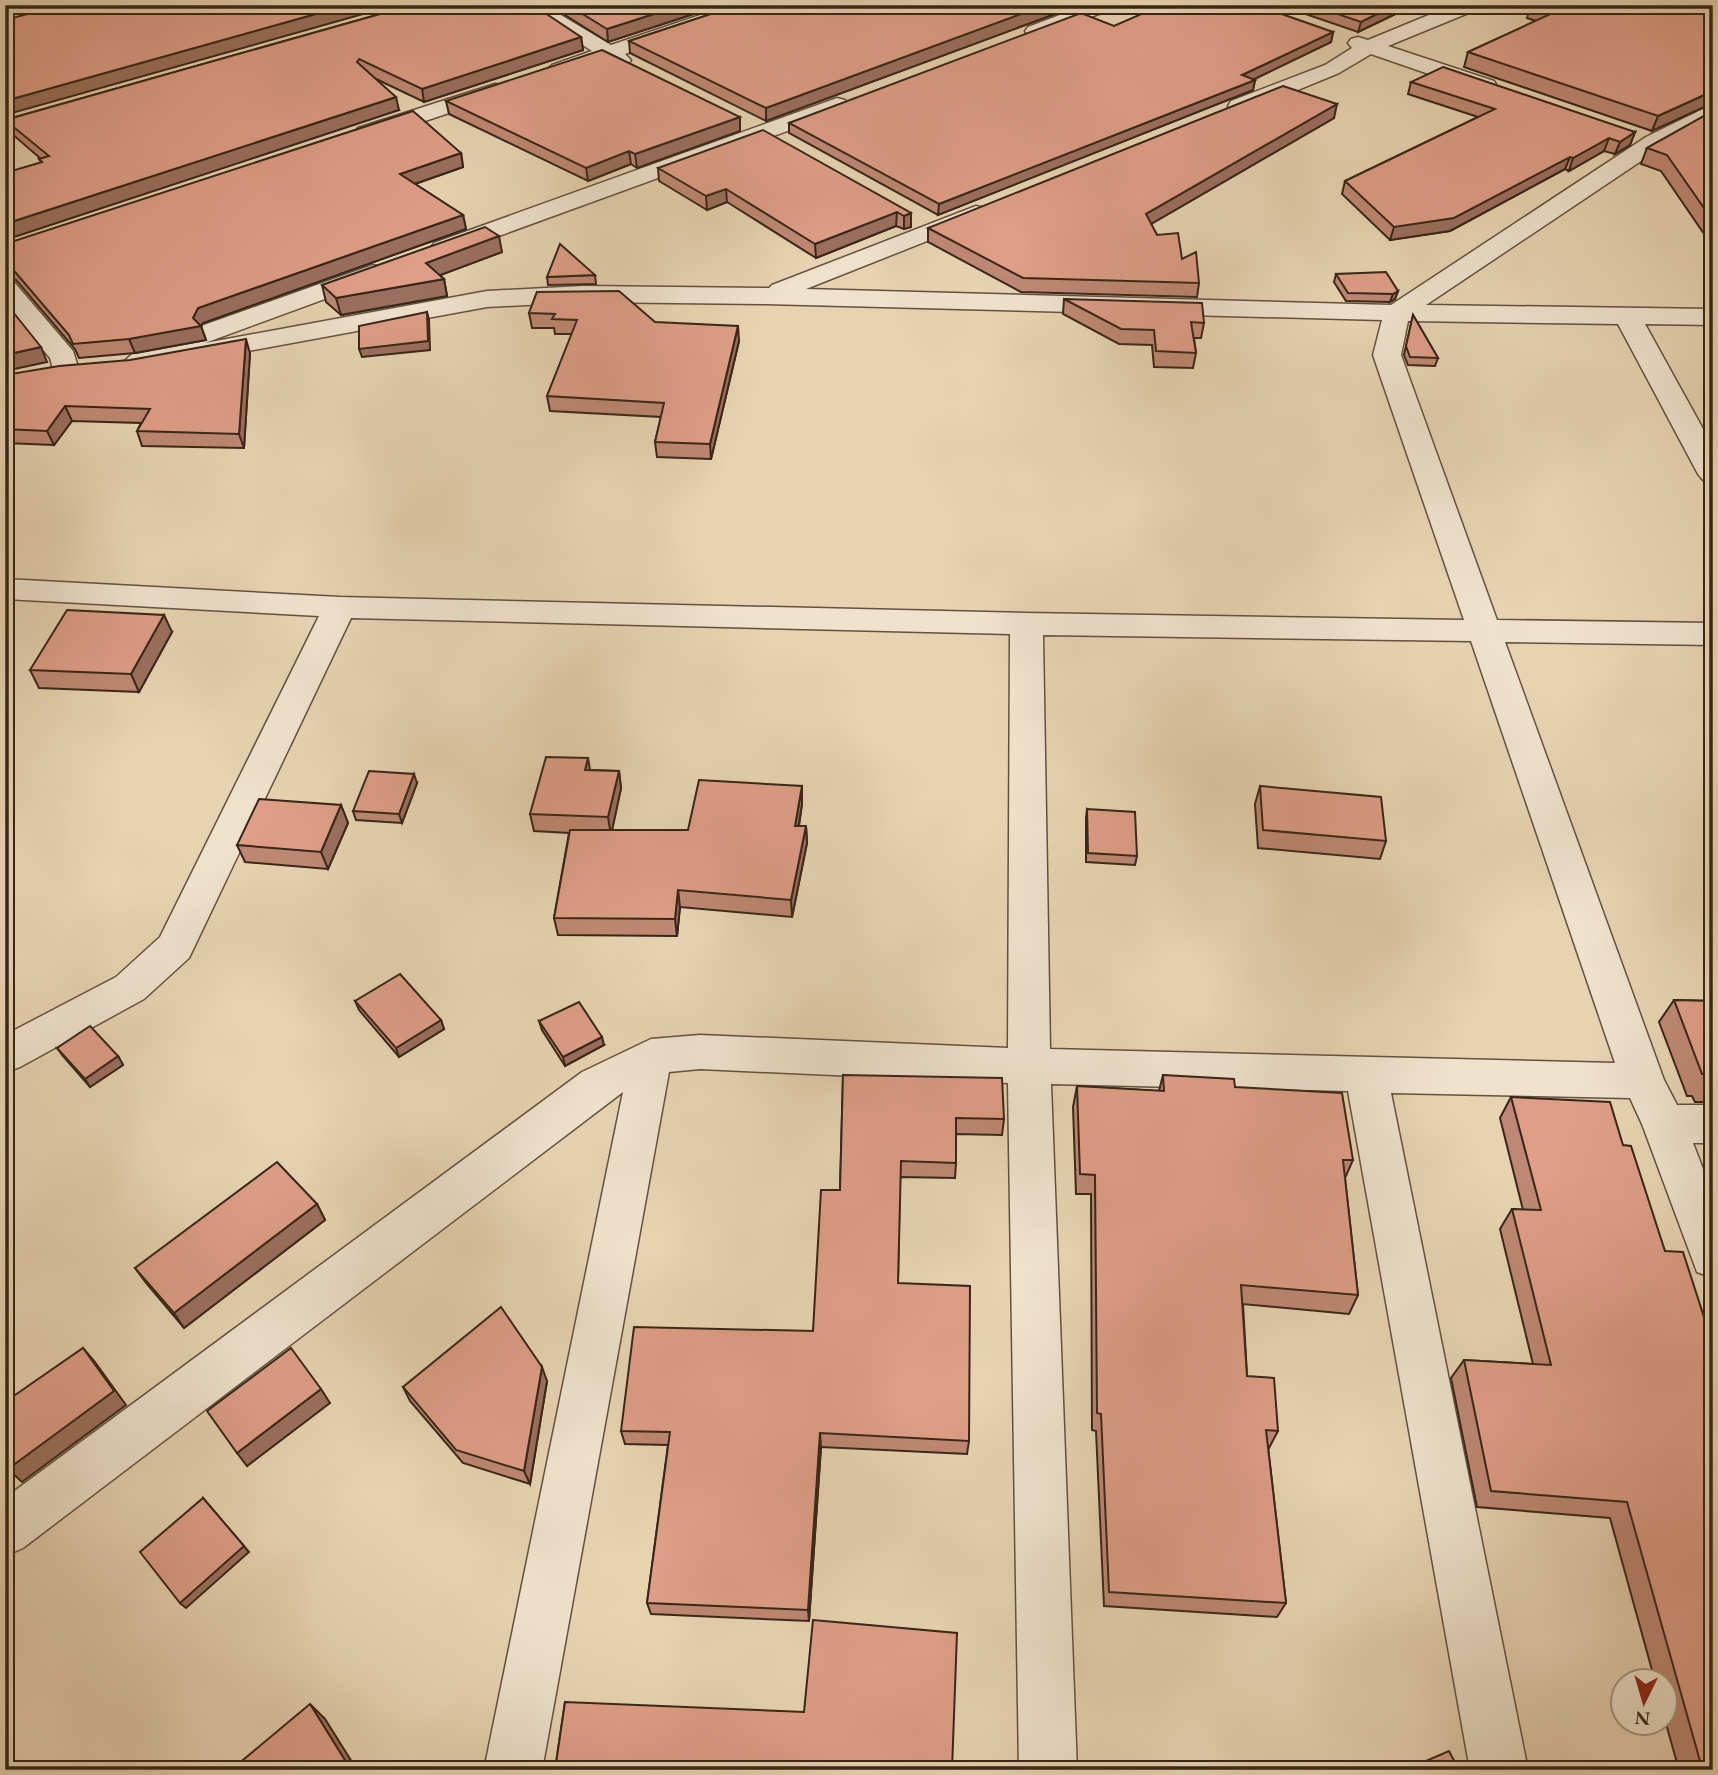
<svg xmlns="http://www.w3.org/2000/svg" width="1718" height="1775" font-family="'EB Garamond',serif">
<style>
.lines{fill:none;stroke-linecap:round;stroke-linejoin:round}
.minor-casing{stroke:#63513e;stroke-width:3}
.minor{fill:#efe2cd;fill-rule:evenodd}
.wall{fill:#bf8874;stroke:#372618;stroke-width:2}
.shaded-wall{fill:#9b6f5e;stroke:#372618;stroke-width:2}
.building{fill:#de9e87;stroke:#372618;stroke-width:2}
</style>
<rect width="100%" height="100%" fill="#e7d3b2"/>
<filter id="stains"><feTurbulence type="fractalNoise" baseFrequency=".00286" numOctaves="4"/><feColorMatrix values="0 0 0 0 .2 0 0 0 0 .09 0 0 0 0 .02 0 0 0 .5 -.17"/></filter>
<radialGradient id="worn" r=".72"><stop offset=".6" stop-color="#630" stop-opacity="0"/><stop offset="1" stop-color="#630" stop-opacity=".3"/></radialGradient>
<g class="lines">
<defs>
<g id="minor">
<path d="M 520,5 L 544,5 L 611,45 L 730,5 L 760,5 L 757,9 L 625,54 L 631,60 L 628,64 L 621,66 L 606,60 L 559,75 L 552,73 L 548,69 L 552,65 L 592,51 Z"/>
<path d="M 1086,5 L 1115,5 L 1112,9 L 1042,35 L 1028,35 L 1025,31 L 1028,27 Z"/>
<path d="M 1453,5 L 1481,5 L 1478,9 L 1388,46 L 1494,81 L 1497,86 L 1494,91 L 1478,91 L 1371,54 L 1339,73 L 1247,111 L 1231,111 L 1228,106 L 1231,101 L 1325,65 L 1352,48 L 1348,43 L 1351,39 L 1358,37 L 1368,40 Z"/>
<path d="M 495,84 L 503,85 L 506,90 L 503,95 L 374,138 L 358,138 L 355,133 L 358,128 Z"/>
<path d="M 837,98 L 845,100 L 848,105 L 845,110 L 452,253 L 443,255 L 434,253 L 431,248 L 434,243 Z"/>
<path d="M 1713,104 L 1713,120 L 1662,147 L 1426,305 L 1713,309 L 1713,325 L 1645,324 L 1713,447 L 1713,483 L 1703,480 L 1698,474 L 1618,324 L 1408,321 L 1401,355 L 1497,620 L 1713,623 L 1713,645 L 1505,642 L 1664,1080 L 1677,1105 L 1713,1105 L 1713,1143 L 1693,1143 L 1713,1195 L 1713,1278 L 1697,1272 L 1642,1124 L 1630,1098 L 1391,1093 L 1528,1770 L 1470,1770 L 1348,1091 L 1051,1084 L 1077,1770 L 1019,1770 L 1008,1083 L 700,1069 L 669,1072 L 542,1770 L 484,1770 L 623,1092 L 23,1548 L 5,1556 L 5,1498 L 582,1072 L 651,1039 L 700,1035 L 1008,1048 L 1010,634 L 351,618 L 189,958 L 144,999 L 20,1067 L 5,1072 L 5,1035 L 116,977 L 160,937 L 319,616 L 5,599 L 5,579 L 340,597 L 1026,613 L 1464,620 L 1373,355 L 1382,320 L 765,304 L 583,302 L 487,307 L 194,361 L 184,359 L 182,351 L 159,360 L 145,370 L 135,372 L 125,370 L 121,364 L 139,348 L 373,265 L 382,268 L 386,273 L 382,278 L 205,343 L 487,291 L 583,286 L 769,288 L 772,285 L 976,206 L 985,208 L 988,213 L 985,218 L 806,289 L 1391,305 L 1646,137 ZM 1043,635 L 1471,641 L 1615,1063 L 1050,1049 Z"/>
<path d="M 5,279 L 14,282 L 73,351 L 79,370 L 75,376 L 65,378 L 55,376 L 50,358 L 5,304 Z"/>
</g>
</defs>
<use href="#minor" class="minor-casing"/>
<use href="#minor" class="minor"/>
</g>
<g class="wall">
<path d="M 412,5 L 581,37 L 583,50 L 424,102 L 374,78 L 399,110 L 41,162 L 39,159 L 41,159 L 11,133 L 5,120 Z"/>
<path d="M 549,5 L 721,5 L 608,42 Z"/>
<path d="M 738,5 L 1055,5 L 1055,14 L 766,121 L 630,53 L 629,41 Z"/>
<path d="M 1279,5 L 1414,5 L 1358,32 Z"/>
<path d="M 1531,5 L 1713,5 L 1652,131 L 1464,67 L 1468,52 L 1536,21 L 1527,18 Z"/>
<path d="M 1114,26 L 1333,32 L 1331,42 L 1254,79 L 1255,80 L 1253,90 L 938,215 L 789,133 L 789,123 Z"/>
<path d="M 1411,82 L 1635,132 L 1630,145 L 1615,154 L 1604,151 L 1569,171 L 1565,169 L 1450,231 L 1390,240 L 1342,194 L 1345,181 L 1478,117 L 1408,94 Z"/>
<path d="M 446,101 L 740,117 L 740,131 L 637,168 L 631,164 L 588,181 L 449,114 Z"/>
<path d="M 1713,111 L 1713,247 L 1661,171 L 1641,164 L 1647,148 Z"/>
<path d="M 1334,118 L 1151,224 L 1157,235 L 1182,259 L 1199,283 L 1197,297 L 1021,292 L 928,242 L 928,228 Z"/>
<path d="M 461,153 L 463,167 L 415,184 L 463,215 L 466,229 L 203,323 L 201,326 L 206,340 L 135,353 L 79,358 L 75,349 L 16,280 L 5,277 L 5,244 Z"/>
<path d="M 658,168 L 911,213 L 911,227 L 904,229 L 896,226 L 816,258 L 727,202 L 707,210 L 659,181 Z"/>
<path d="M 1713,248 L 1713,264 L 1709,257 Z"/>
<path d="M 502,252 L 440,275 L 444,279 L 447,296 L 341,315 L 326,302 L 322,285 Z"/>
<path d="M 1336,274 L 1398,291 L 1395,299 L 1390,302 L 1346,301 L 1334,282 Z"/>
<path d="M 595,275 L 596,284 L 548,285 L 547,277 Z"/>
<path d="M 537,292 L 655,322 L 739,341 L 711,459 L 657,457 L 655,442 L 661,417 L 550,411 L 547,396 L 572,334 L 555,334 L 554,328 L 532,328 L 529,313 Z"/>
<path d="M 1064,299 L 1204,323 L 1201,338 L 1194,338 L 1196,353 L 1193,368 L 1154,367 L 1152,345 L 1119,344 L 1063,314 Z"/>
<path d="M 1413,315 L 1438,358 L 1435,366 L 1408,365 L 1404,355 Z"/>
<path d="M 250,353 L 244,448 L 142,446 L 137,431 L 141,423 L 72,421 L 54,445 L 5,443 L 5,375 Z"/>
<path d="M 172,632 L 139,692 L 39,688 L 30,670 Z"/>
<path d="M 590,770 L 619,771 L 621,788 L 612,830 L 688,830 L 802,786 L 802,804 L 799,826 L 806,826 L 807,843 L 792,917 L 680,907 L 677,936 L 558,935 L 554,918 L 569,833 L 534,831 L 530,814 Z"/>
<path d="M 417,783 L 402,823 L 356,820 L 353,811 Z"/>
<path d="M 1260,786 L 1386,841 L 1380,859 L 1258,848 L 1255,804 Z"/>
<path d="M 341,805 L 348,823 L 328,869 L 245,862 L 237,845 Z"/>
<path d="M 1087,809 L 1137,856 L 1135,865 L 1086,862 L 1086,818 Z"/>
<path d="M 1674,1000 L 1713,1001 L 1713,1102 L 1695,1102 L 1692,1096 L 1687,1096 L 1659,1022 Z"/>
<path d="M 355,1001 L 441,1020 L 444,1029 L 399,1057 L 359,1010 Z"/>
<path d="M 539,1021 L 604,1045 L 565,1066 L 542,1030 Z"/>
<path d="M 57,1048 L 118,1056 L 123,1065 L 90,1087 L 63,1056 Z"/>
<path d="M 843,1075 L 1004,1119 L 1002,1135 L 956,1134 L 956,1163 L 955,1178 L 900,1177 L 898,1283 L 969,1441 L 967,1454 L 821,1447 L 809,1621 L 651,1614 L 647,1603 L 668,1445 L 625,1444 L 621,1431 L 813,1331 L 840,1190 Z"/>
<path d="M 1163,1075 L 1235,1087 L 1353,1160 L 1345,1178 L 1358,1295 L 1349,1314 L 1243,1304 L 1247,1376 L 1278,1431 L 1269,1448 L 1268,1447 L 1286,1603 L 1277,1617 L 1104,1606 L 1096,1431 L 1092,1430 L 1091,1194 L 1076,1194 L 1073,1107 L 1077,1086 L 1159,1091 Z"/>
<path d="M 1511,1097 L 1623,1145 L 1665,1251 L 1713,1345 L 1713,1770 L 1679,1770 L 1665,1720 L 1665,1681 L 1655,1681 L 1610,1518 L 1477,1507 L 1451,1378 L 1464,1360 L 1533,1364 L 1500,1229 L 1512,1209 L 1523,1210 L 1500,1118 Z"/>
<path d="M 317,1204 L 325,1220 L 184,1328 L 146,1283 L 135,1268 Z"/>
<path d="M 547,1381 L 530,1484 L 463,1463 L 410,1401 L 403,1387 Z"/>
<path d="M 565,1702 L 952,1770 L 555,1770 Z"/>
</g>
<g class="shaded-wall">
<path d="M 5,5 L 47,5 L 5,17 Z"/>
<path d="M 348,5 L 395,5 L 5,115 L 5,101 Z"/>
<path d="M 682,5 L 721,5 L 608,42 L 607,29 Z"/>
<path d="M 1045,5 L 1055,5 L 1055,14 L 766,121 L 766,108 Z"/>
<path d="M 1395,5 L 1414,5 L 1358,32 L 1361,22 Z"/>
<path d="M 1333,32 L 1331,42 L 1240,86 L 1242,75 Z"/>
<path d="M 581,37 L 583,50 L 424,102 L 422,89 Z"/>
<path d="M 1255,80 L 1253,90 L 938,215 L 939,204 Z"/>
<path d="M 1713,91 L 1713,103 L 1652,131 L 1658,116 Z"/>
<path d="M 396,97 L 399,110 L 5,240 L 5,224 Z"/>
<path d="M 1337,104 L 1334,118 L 1144,228 L 1146,214 Z"/>
<path d="M 740,117 L 740,131 L 637,168 L 635,154 Z"/>
<path d="M 1635,132 L 1630,145 L 1615,154 L 1620,142 Z"/>
<path d="M 1609,138 L 1604,151 L 1569,171 L 1573,158 Z"/>
<path d="M 629,151 L 631,164 L 588,181 L 586,168 Z"/>
<path d="M 461,153 L 463,167 L 403,188 L 400,174 Z"/>
<path d="M 1570,157 L 1565,169 L 1450,231 L 1390,240 L 1394,227 Z"/>
<path d="M 726,189 L 727,202 L 707,210 L 706,196 Z"/>
<path d="M 897,212 L 896,226 L 816,258 L 815,244 Z"/>
<path d="M 911,213 L 911,227 L 904,229 L 904,216 Z"/>
<path d="M 463,215 L 466,229 L 203,323 L 201,326 L 206,340 L 135,353 L 129,339 L 193,318 L 198,308 Z"/>
<path d="M 499,236 L 502,252 L 430,279 L 426,263 Z"/>
<path d="M 444,279 L 447,296 L 341,315 L 336,298 Z"/>
<path d="M 1398,291 L 1395,299 L 1390,302 L 1393,294 Z"/>
<path d="M 427,312 L 429,320 L 430,350 L 362,357 L 359,349 Z"/>
<path d="M 738,326 L 739,341 L 711,459 L 710,444 Z"/>
<path d="M 246,339 L 250,353 L 244,448 L 239,434 Z"/>
<path d="M 41,347 L 47,362 L 5,371 L 5,355 Z"/>
<path d="M 65,406 L 72,421 L 54,445 L 47,431 Z"/>
<path d="M 164,615 L 172,632 L 139,692 L 131,674 Z"/>
<path d="M 588,758 L 591,776 L 585,770 Z"/>
<path d="M 619,771 L 621,788 L 611,835 L 608,817 Z"/>
<path d="M 414,774 L 417,783 L 402,823 L 399,814 Z"/>
<path d="M 802,786 L 802,804 L 796,843 L 795,826 Z"/>
<path d="M 341,805 L 348,823 L 328,869 L 321,852 Z"/>
<path d="M 806,826 L 807,843 L 792,917 L 791,900 Z"/>
<path d="M 678,890 L 680,907 L 677,936 L 675,919 Z"/>
<path d="M 441,1020 L 444,1029 L 399,1057 L 396,1048 Z"/>
<path d="M 602,1037 L 604,1045 L 565,1066 L 563,1057 Z"/>
<path d="M 118,1056 L 123,1065 L 90,1087 L 85,1079 Z"/>
<path d="M 317,1204 L 325,1220 L 184,1328 L 174,1313 Z"/>
<path d="M 83,1348 L 95,1362 L 126,1405 L 22,1482 L 8,1469 Z"/>
<path d="M 542,1367 L 547,1381 L 530,1484 L 524,1471 Z"/>
<path d="M 321,1389 L 330,1403 L 247,1466 L 237,1453 Z"/>
<path d="M 820,1433 L 821,1447 L 809,1621 L 808,1610 Z"/>
<path d="M 203,1498 L 249,1552 L 186,1608 L 180,1603 Z"/>
<path d="M 310,1704 L 325,1719 L 357,1770 L 351,1770 Z"/>
</g>
<g class="building">
<path d="M 61,5 L 348,5 L 5,101 L 5,20 Z"/>
<path d="M 412,5 L 533,5 L 581,37 L 422,89 L 359,59 L 357,62 L 396,97 L 5,224 L 5,173 L 42,162 L 39,159 L 49,156 L 5,120 Z"/>
<path d="M 568,5 L 682,5 L 607,29 Z"/>
<path d="M 738,5 L 1045,5 L 766,108 L 629,41 Z"/>
<path d="M 1162,5 L 1256,5 L 1333,32 L 1242,75 L 1255,80 L 939,204 L 789,123 L 1081,13 L 1114,26 Z"/>
<path d="M 1311,5 L 1395,5 L 1361,22 Z"/>
<path d="M 1538,5 L 1713,5 L 1713,91 L 1658,116 L 1468,52 L 1557,11 Z"/>
<path d="M 602,50 L 740,117 L 635,154 L 629,151 L 586,168 L 446,101 Z"/>
<path d="M 1443,67 L 1635,132 L 1620,142 L 1609,138 L 1573,158 L 1570,157 L 1454,218 L 1394,227 L 1345,181 L 1495,109 L 1411,82 Z"/>
<path d="M 1283,86 L 1337,104 L 1146,214 L 1157,235 L 1178,233 L 1182,259 L 1196,252 L 1199,283 L 1023,278 L 928,228 Z"/>
<path d="M 413,111 L 461,153 L 400,174 L 463,215 L 198,308 L 193,318 L 201,326 L 129,339 L 73,344 L 69,335 L 10,266 L 5,265 L 5,244 Z"/>
<path d="M 1713,111 L 1713,221 L 1667,155 L 1647,148 Z"/>
<path d="M 763,130 L 911,213 L 904,216 L 897,212 L 815,244 L 726,189 L 706,196 L 658,168 Z"/>
<path d="M 485,227 L 499,236 L 426,263 L 444,279 L 336,298 L 322,285 Z"/>
<path d="M 560,244 L 595,275 L 547,277 Z"/>
<path d="M 1386,272 L 1398,291 L 1393,294 L 1348,293 L 1336,274 Z"/>
<path d="M 619,291 L 655,322 L 738,326 L 710,444 L 655,442 L 664,403 L 547,396 L 577,320 L 552,319 L 555,314 L 529,313 L 537,292 Z"/>
<path d="M 1064,299 L 1202,303 L 1204,323 L 1191,322 L 1196,353 L 1156,351 L 1154,330 L 1121,329 Z"/>
<path d="M 5,302 L 41,347 L 5,355 Z"/>
<path d="M 427,312 L 428,341 L 359,349 L 359,326 Z"/>
<path d="M 1413,315 L 1438,358 L 1410,357 L 1406,346 Z"/>
<path d="M 246,339 L 239,434 L 137,431 L 150,409 L 65,406 L 47,431 L 5,429 L 5,375 L 59,366 L 130,360 Z"/>
<path d="M 67,610 L 164,615 L 131,674 L 30,670 Z"/>
<path d="M 546,757 L 588,758 L 585,770 L 619,771 L 608,817 L 530,814 Z"/>
<path d="M 369,771 L 414,774 L 399,814 L 353,811 Z"/>
<path d="M 699,780 L 802,786 L 795,826 L 806,826 L 791,900 L 678,890 L 675,919 L 554,918 L 570,830 L 688,830 Z"/>
<path d="M 1260,786 L 1381,797 L 1386,841 L 1263,830 Z"/>
<path d="M 259,799 L 341,805 L 321,852 L 237,845 Z"/>
<path d="M 1087,809 L 1135,812 L 1137,856 L 1088,853 Z"/>
<path d="M 400,974 L 441,1020 L 396,1048 L 355,1001 Z"/>
<path d="M 1674,1000 L 1713,1001 L 1713,1081 L 1711,1081 L 1708,1074 L 1702,1074 Z"/>
<path d="M 579,1002 L 602,1037 L 563,1057 L 539,1021 Z"/>
<path d="M 90,1026 L 118,1056 L 85,1079 L 57,1048 Z"/>
<path d="M 843,1075 L 1002,1078 L 1004,1119 L 956,1118 L 956,1163 L 901,1161 L 898,1283 L 970,1286 L 969,1441 L 820,1433 L 808,1610 L 647,1603 L 670,1432 L 621,1431 L 634,1327 L 813,1331 L 821,1190 L 840,1190 Z"/>
<path d="M 1163,1075 L 1234,1079 L 1235,1087 L 1342,1093 L 1353,1160 L 1343,1160 L 1358,1295 L 1241,1285 L 1247,1376 L 1274,1378 L 1278,1431 L 1266,1430 L 1286,1603 L 1109,1592 L 1101,1414 L 1097,1413 L 1095,1175 L 1080,1174 L 1077,1086 L 1164,1091 Z"/>
<path d="M 1511,1097 L 1610,1102 L 1623,1145 L 1631,1146 L 1665,1251 L 1683,1252 L 1713,1345 L 1713,1762 L 1700,1761 L 1627,1502 L 1491,1491 L 1464,1360 L 1551,1365 L 1512,1209 L 1541,1210 Z"/>
<path d="M 277,1162 L 317,1204 L 174,1313 L 135,1268 Z"/>
<path d="M 501,1307 L 542,1367 L 524,1471 L 456,1450 L 403,1387 Z"/>
<path d="M 83,1348 L 114,1391 L 8,1469 L 5,1464 L 5,1402 Z"/>
<path d="M 291,1348 L 321,1389 L 237,1453 L 207,1411 Z"/>
<path d="M 203,1498 L 244,1546 L 180,1603 L 140,1552 Z"/>
<path d="M 813,1620 L 957,1633 L 952,1770 L 811,1770 L 785,1767 L 785,1770 L 555,1770 L 565,1702 L 804,1712 Z"/>
<path d="M 310,1704 L 351,1770 L 231,1770 Z"/>
<path d="M 1449,1751 L 1459,1770 L 1405,1770 Z"/>
</g>
<rect width="1718" height="1775" fill="none" stroke="#e7d3b2" stroke-width="28"/>
<rect x="7" y="7" width="1704" height="1761" fill="none" stroke="#372618" stroke-width="3.5"/>
<rect x="14" y="14" width="1690" height="1747" fill="none" stroke="#372618" stroke-width="2"/>
<g transform="translate(1644 1702) rotate(185)"><circle r="33" fill="#efe2cd" stroke="#a59785" stroke-width="2"/>
<path d="M0-5L12 26L0 18L-12 26Z" fill="#8f2418"/>
<text y="-10" font-size="19" font-weight="bold" text-anchor="middle" fill="#372618">N</text>
</g>
<rect width="100%" height="100%" filter="url(#stains)"/>
<rect width="100%" height="100%" fill="url(#worn)"/>
</svg>
